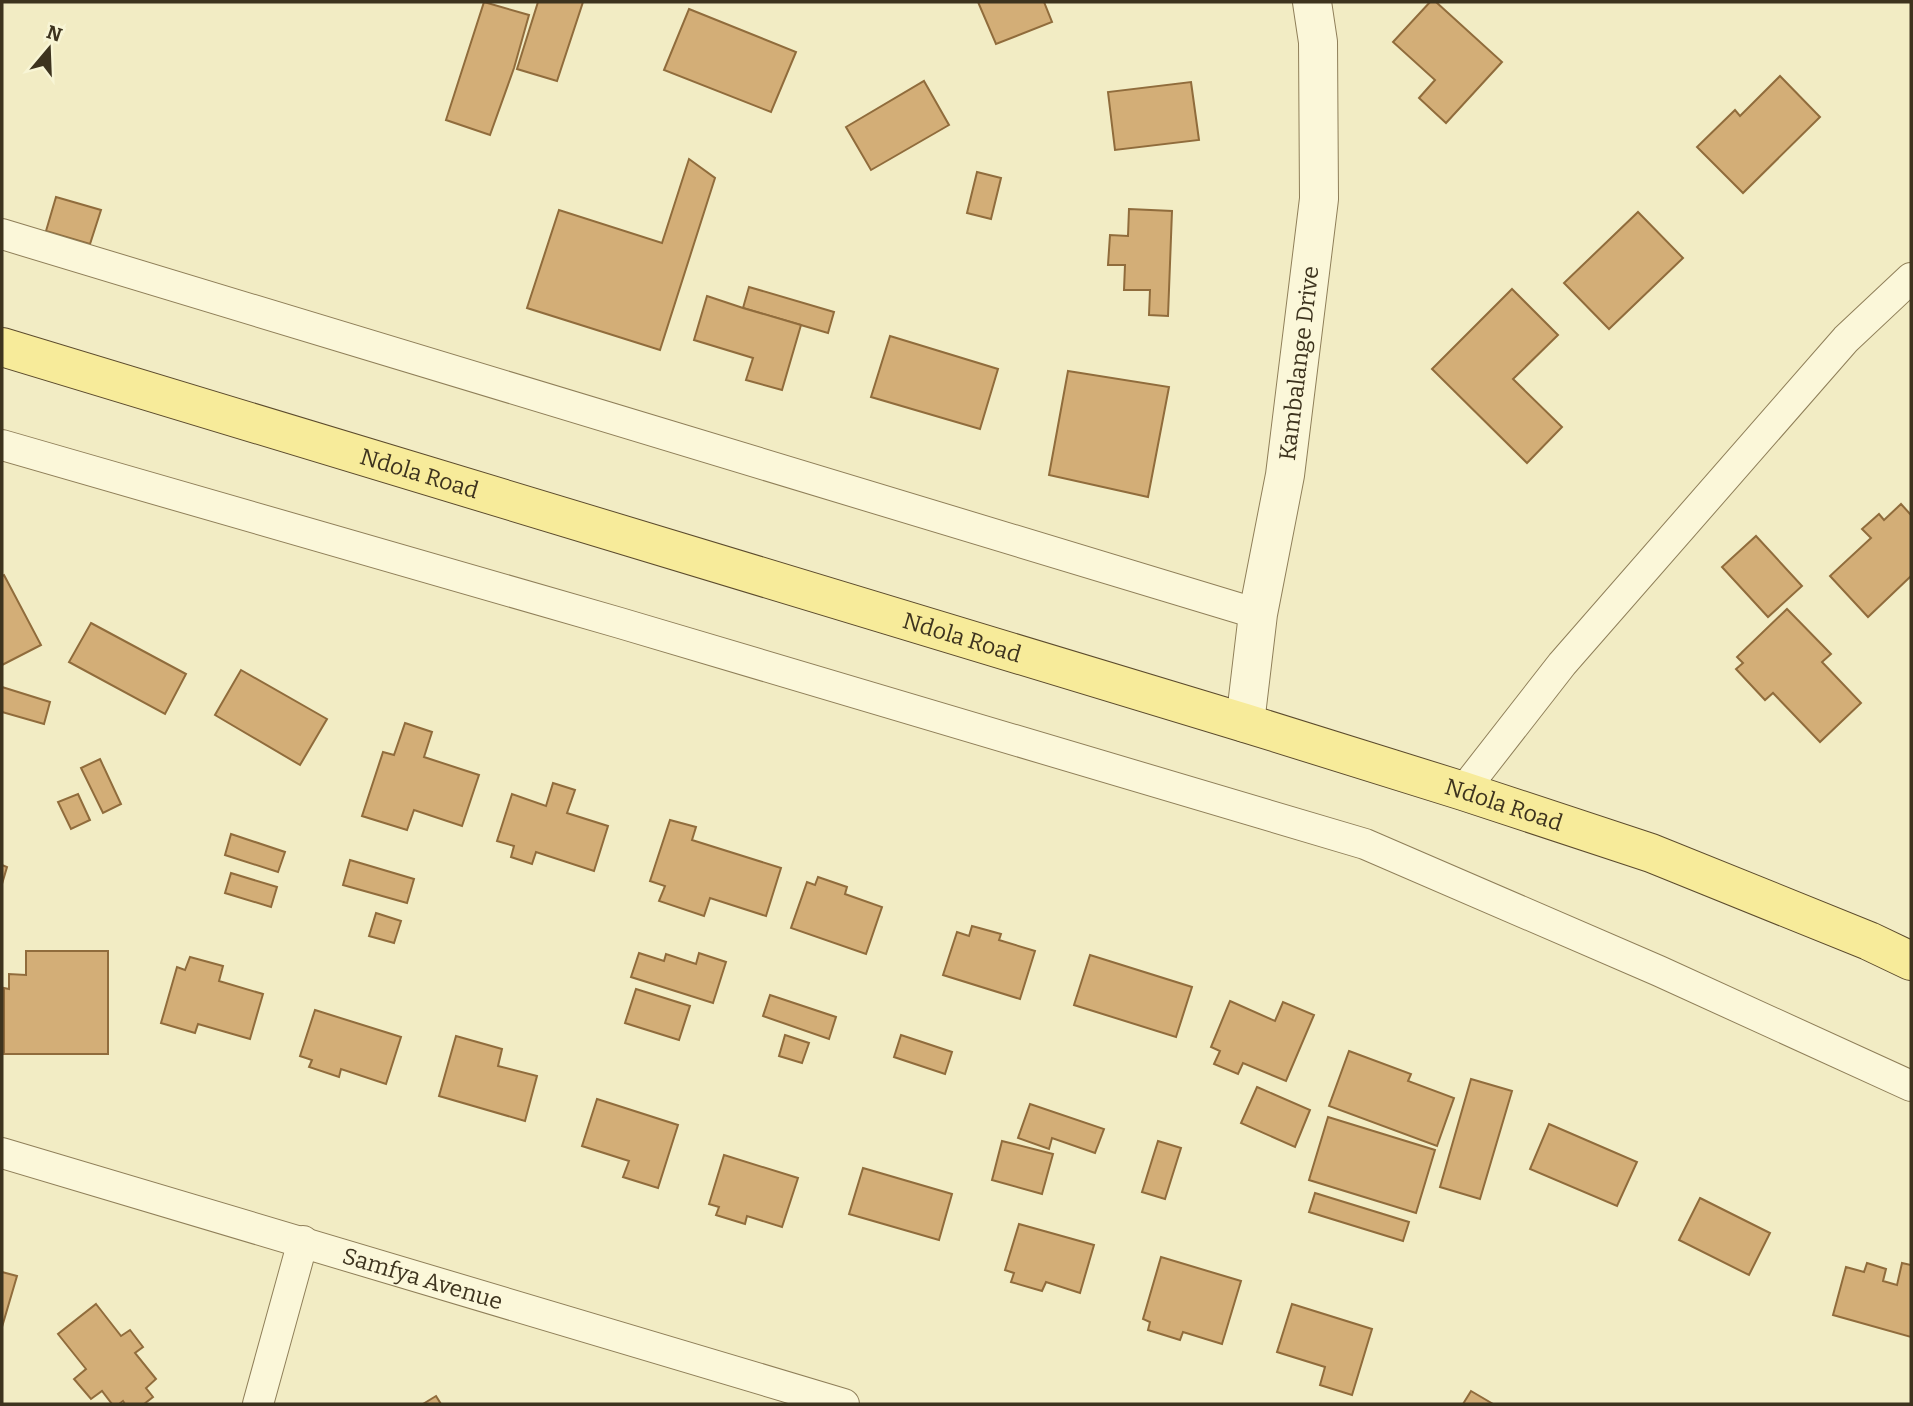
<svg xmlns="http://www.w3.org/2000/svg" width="1913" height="1406" font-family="Bitter,serif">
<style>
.building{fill:#d3ae77;stroke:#906c3c;stroke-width:2}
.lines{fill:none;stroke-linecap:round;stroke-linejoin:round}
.minor-casing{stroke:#8f7f59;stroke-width:32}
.tertiary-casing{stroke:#8f7f59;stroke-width:40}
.primary-casing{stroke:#5c4b2d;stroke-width:40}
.minor{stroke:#fbf7d9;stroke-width:30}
.tertiary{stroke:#fbf7d9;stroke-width:38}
.primary{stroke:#f7eb9a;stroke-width:38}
.labels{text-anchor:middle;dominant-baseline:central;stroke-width:5;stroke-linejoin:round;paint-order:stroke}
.street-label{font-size:23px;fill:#3d331e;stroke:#f8f5d5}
</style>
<rect width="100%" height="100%" fill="#f2ecc4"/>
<g class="building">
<path d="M 484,2 L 529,15 L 514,68 L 490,135 L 446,120 Z"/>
<path d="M 538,2 L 583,2 L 557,81 L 517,69 Z"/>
<path d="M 978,2 L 1044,2 L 1052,22 L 996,44 Z"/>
<path d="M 1430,2 L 1436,2 L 1502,62 L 1446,123 L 1419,98 L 1435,80 L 1393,42 Z"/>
<path d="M 689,9 L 796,52 L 771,112 L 664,70 Z"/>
<path d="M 1780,76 L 1820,117 L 1743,193 L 1697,147 L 1735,110 L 1740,116 Z"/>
<path d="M 924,81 L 949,125 L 871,170 L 846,127 Z"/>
<path d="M 1191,82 L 1199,140 L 1115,150 L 1108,92 Z"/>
<path d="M 689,159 L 715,178 L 660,350 L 527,308 L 559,210 L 662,243 Z"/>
<path d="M 977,172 L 1001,178 L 991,219 L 967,213 Z"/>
<path d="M 56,197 L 101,210 L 90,244 L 46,231 Z"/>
<path d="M 1129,209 L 1172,211 L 1168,316 L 1149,315 L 1150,290 L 1124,290 L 1125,265 L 1108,265 L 1110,235 L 1128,236 Z"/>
<path d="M 1638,212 L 1683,258 L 1609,329 L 1564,283 Z"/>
<path d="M 749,287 L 834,312 L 828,333 L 743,308 Z"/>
<path d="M 1512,289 L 1558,335 L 1513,379 L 1562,427 L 1527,463 L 1432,369 Z"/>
<path d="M 707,296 L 743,308 L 801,325 L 782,390 L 746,380 L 753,358 L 694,340 Z"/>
<path d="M 890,336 L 998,369 L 980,429 L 871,397 Z"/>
<path d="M 1068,371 L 1169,387 L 1148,497 L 1049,475 Z"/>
<path d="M 1901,504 L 1911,515 L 1911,576 L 1868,617 L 1830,576 L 1871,538 L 1862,529 L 1879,514 L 1884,520 Z"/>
<path d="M 1756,536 L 1802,586 L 1768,617 L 1722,567 Z"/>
<path d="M 4,575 L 41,645 L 2,665 L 2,576 Z"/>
<path d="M 1787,609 L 1831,654 L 1822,662 L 1861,703 L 1820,742 L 1773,693 L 1765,700 L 1736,669 L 1743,663 L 1737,657 Z"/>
<path d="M 91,623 L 186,674 L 165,714 L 69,662 Z"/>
<path d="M 241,670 L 327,719 L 300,765 L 215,715 Z"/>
<path d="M 2,687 L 50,702 L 44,724 L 2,712 Z"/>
<path d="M 405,723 L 432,732 L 424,757 L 479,775 L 462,826 L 414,810 L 407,830 L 362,816 L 383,752 L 394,755 Z"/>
<path d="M 100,759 L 121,804 L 103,813 L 81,768 Z"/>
<path d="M 553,783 L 575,790 L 567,813 L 608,826 L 594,871 L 536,852 L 532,864 L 511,857 L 514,846 L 497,841 L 512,794 L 546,806 Z"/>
<path d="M 78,794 L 90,820 L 71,829 L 58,802 Z"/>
<path d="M 670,820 L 696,827 L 692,840 L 781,868 L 766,916 L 710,898 L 704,916 L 659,901 L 665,886 L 650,881 Z"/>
<path d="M 231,834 L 285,852 L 278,872 L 225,855 Z"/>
<path d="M 350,860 L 414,879 L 407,903 L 343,885 Z"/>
<path d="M 2,865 L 7,867 L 2,884 Z"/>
<path d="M 231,873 L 277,887 L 271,907 L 225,893 Z"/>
<path d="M 818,877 L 847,887 L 845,894 L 882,907 L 866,954 L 791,928 L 807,882 L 815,885 Z"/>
<path d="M 376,913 L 401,921 L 394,943 L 369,936 Z"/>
<path d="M 972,926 L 1001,934 L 999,940 L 1035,951 L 1020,999 L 943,975 L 957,932 L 969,936 Z"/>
<path d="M 26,951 L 108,951 L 108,1054 L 4,1054 L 4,988 L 9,989 L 9,974 L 26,975 Z"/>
<path d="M 639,953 L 664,961 L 666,954 L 696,964 L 699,953 L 726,962 L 713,1003 L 631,977 Z"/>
<path d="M 1090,955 L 1192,987 L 1176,1037 L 1074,1005 Z"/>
<path d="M 190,957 L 223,966 L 219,981 L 263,994 L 250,1039 L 198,1024 L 195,1033 L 161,1023 L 177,967 L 185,970 Z"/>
<path d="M 636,989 L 690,1006 L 679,1040 L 625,1023 Z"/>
<path d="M 770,995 L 836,1017 L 829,1039 L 763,1016 Z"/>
<path d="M 1230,1001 L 1275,1021 L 1283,1002 L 1314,1015 L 1286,1081 L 1243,1063 L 1238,1074 L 1214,1064 L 1220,1051 L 1211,1047 Z"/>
<path d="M 315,1010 L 401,1037 L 386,1084 L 341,1069 L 339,1077 L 309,1067 L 312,1060 L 300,1056 Z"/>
<path d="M 785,1035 L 809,1043 L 802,1063 L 779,1056 Z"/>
<path d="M 901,1035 L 952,1052 L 945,1074 L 894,1057 Z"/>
<path d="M 456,1036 L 502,1049 L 498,1066 L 537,1076 L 525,1121 L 439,1096 Z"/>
<path d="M 1349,1051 L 1411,1074 L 1408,1081 L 1454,1098 L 1437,1146 L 1329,1106 Z"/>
<path d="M 1471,1079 L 1512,1091 L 1480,1199 L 1440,1187 Z"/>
<path d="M 1257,1087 L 1310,1110 L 1295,1147 L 1241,1123 Z"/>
<path d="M 597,1099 L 678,1125 L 658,1188 L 623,1177 L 629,1161 L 582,1146 Z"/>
<path d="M 1030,1104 L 1104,1129 L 1095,1153 L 1052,1138 L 1049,1149 L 1018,1138 Z"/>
<path d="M 1328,1117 L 1435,1150 L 1416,1213 L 1309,1180 Z"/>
<path d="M 1549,1124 L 1637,1162 L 1617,1206 L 1530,1169 Z"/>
<path d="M 1002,1141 L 1053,1154 L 1042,1194 L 992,1180 Z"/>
<path d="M 1158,1141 L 1181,1148 L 1165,1199 L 1142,1192 Z"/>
<path d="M 724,1155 L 798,1178 L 782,1227 L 747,1216 L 745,1224 L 716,1215 L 719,1207 L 709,1204 Z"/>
<path d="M 863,1168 L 952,1194 L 939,1240 L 849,1214 Z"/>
<path d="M 1315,1193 L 1409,1222 L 1403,1241 L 1309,1212 Z"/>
<path d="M 1700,1198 L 1770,1233 L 1749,1275 L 1679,1240 Z"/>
<path d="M 1019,1224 L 1094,1245 L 1080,1293 L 1046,1282 L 1042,1291 L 1011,1282 L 1014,1273 L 1005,1270 Z"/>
<path d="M 1161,1257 L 1241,1281 L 1222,1344 L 1183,1332 L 1180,1340 L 1148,1330 L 1150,1322 L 1143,1319 Z"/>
<path d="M 1867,1263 L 1886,1269 L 1883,1281 L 1897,1285 L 1902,1263 L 1911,1265 L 1911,1337 L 1833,1315 L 1846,1267 L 1864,1272 Z"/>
<path d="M 2,1272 L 17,1276 L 2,1327 Z"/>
<path d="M 96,1304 L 121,1336 L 130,1330 L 143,1347 L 135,1353 L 156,1379 L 146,1388 L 153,1397 L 144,1404 L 125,1404 L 123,1401 L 119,1404 L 112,1404 L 102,1391 L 91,1399 L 74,1379 L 86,1369 L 58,1334 Z"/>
<path d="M 1292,1304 L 1372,1329 L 1352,1395 L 1320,1385 L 1325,1367 L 1277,1352 Z"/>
<path d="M 1471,1391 L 1493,1404 L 1463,1404 Z"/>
<path d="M 436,1396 L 441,1404 L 423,1404 Z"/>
</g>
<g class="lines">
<defs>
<g id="minor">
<path d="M 2,234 L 1258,614"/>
<path d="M 2,445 L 620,623 L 1365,844 L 1659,971 L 1911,1086"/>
<path d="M 1463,791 L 1562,664 L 1846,339 L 1911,278"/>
<path id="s1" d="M 2,1153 L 844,1404"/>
<path d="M 258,1404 L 303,1241"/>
</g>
<g id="tertiary">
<path id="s2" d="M 1245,723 L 1258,614 L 1285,475 L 1319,199 L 1318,42 L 1312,2"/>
</g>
<g id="primary">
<path id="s3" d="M 2,347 L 1245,723 L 1463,791 L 1651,853 L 1869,941 L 1911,961"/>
</g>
</defs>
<use href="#minor" class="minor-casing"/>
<use href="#tertiary" class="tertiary-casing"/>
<use href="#primary" class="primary-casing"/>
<use href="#minor" class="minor"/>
<use href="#tertiary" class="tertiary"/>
<use href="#primary" class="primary"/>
</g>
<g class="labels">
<g class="street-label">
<text stroke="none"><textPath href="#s2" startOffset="364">Kambalange Drive</textPath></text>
<text stroke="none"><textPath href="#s3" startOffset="436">Ndola Road</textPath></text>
<text stroke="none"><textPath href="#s3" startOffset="1003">Ndola Road</textPath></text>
<text stroke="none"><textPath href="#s3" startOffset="1570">Ndola Road</textPath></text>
<text stroke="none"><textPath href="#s1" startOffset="439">Samfya Avenue</textPath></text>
</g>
</g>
<rect width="1913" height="1406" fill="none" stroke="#3d331e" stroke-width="7"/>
<g transform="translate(49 49) rotate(19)" stroke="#f8f5d5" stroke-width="5" paint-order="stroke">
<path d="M0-5L12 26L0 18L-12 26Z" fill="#3d331e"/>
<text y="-10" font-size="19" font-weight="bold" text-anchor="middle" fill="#3d331e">N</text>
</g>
</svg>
